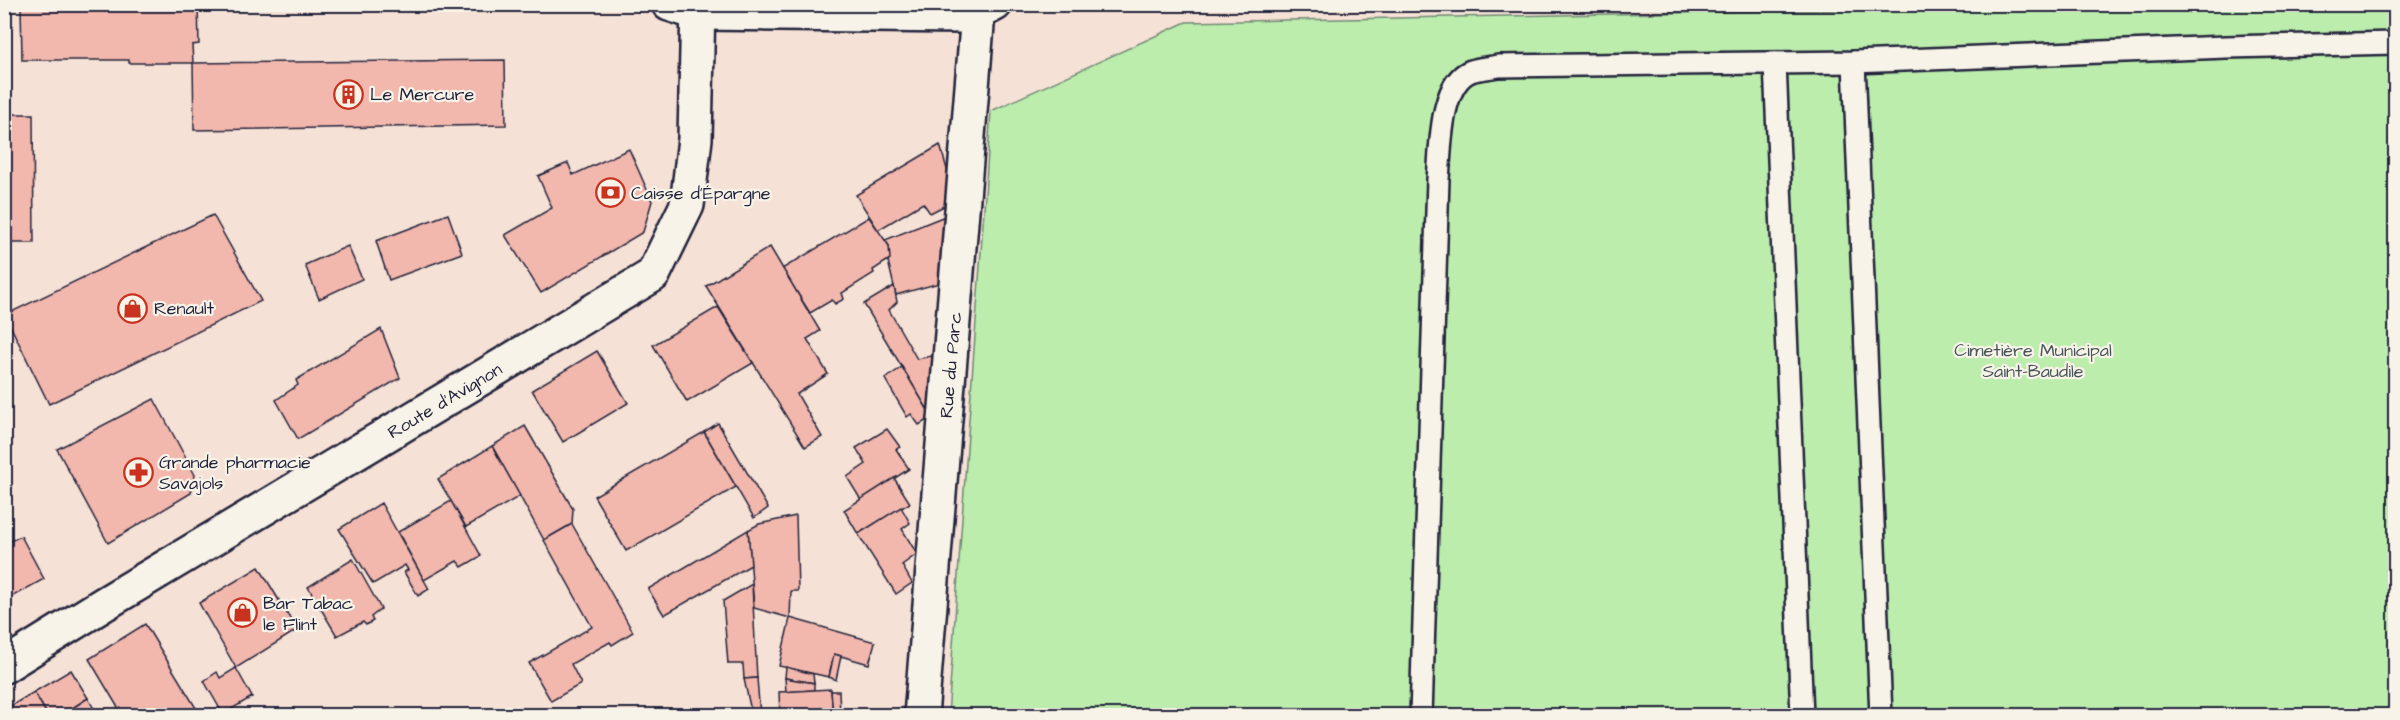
<svg xmlns="http://www.w3.org/2000/svg" width="2400" height="720" font-family="'Architects Daughter',sans-serif">
<style>
.green{fill:#bcedad;stroke:#6f8874;stroke-width:1.5}
.building{fill:#f2b7ad;stroke:#22223b;stroke-width:1.5}
.lines{fill:none;stroke-linecap:round;stroke-linejoin:round}
.service-casing{stroke:#22223b;stroke-width:26}
.minor-casing{stroke:#22223b;stroke-width:38}
.secondary-casing{stroke:#22223b;stroke-width:38}
.service{stroke:#f7f3e8;stroke-width:21}
.minor{stroke:#f7f3e8;stroke-width:33}
.secondary{stroke:#f7f3e8;stroke-width:33}
.labels{text-anchor:middle;dominant-baseline:central;stroke-width:4.5;stroke-linejoin:round;paint-order:stroke}
.poi-label{font-size:18px;fill:#22223b;stroke:#f7f3e8;text-anchor:start}
.park-label{font-size:18px;fill:#485558;stroke:#f7f3e8}
.street-label{font-size:18px;fill:#22223b;stroke:#f7f3e8}
</style>
<rect width="100%" height="100%" fill="#f6e1d6"/>
<filter id="ink" filterUnits="userSpaceOnUse"><feTurbulence type="fractalNoise" baseFrequency=".0167" numOctaves="2"/><feDisplacementMap in="SourceGraphic" scale="12" xChannelSelector="R" yChannelSelector="G"/><feConvolveMatrix kernelMatrix="1 2 1 2 8 2 1 2 1" color-interpolation-filters="sRGB"/></filter>
<g filter="url(#ink)">
<path class="green" d="M 2104,5 L 2395,5 L 2395,715 L 948,716 L 991,111 L 1186,22 Z"/>
<g class="building">
<path d="M 21,4 L 198,4 L 199,44 L 192,45 L 193,63 L 129,63 L 129,60 L 22,60 Z"/>
<path d="M 505,60 L 506,125 L 194,130 L 193,63 Z"/>
<path d="M 4,114 L 33,114 L 34,243 L 4,243 Z"/>
<path d="M 940,145 L 952,187 L 950,203 L 930,213 L 923,203 L 878,230 L 856,195 Z"/>
<path d="M 629,149 L 652,201 L 643,232 L 541,293 L 505,235 L 552,208 L 538,176 L 568,163 L 573,175 Z"/>
<path d="M 448,214 L 462,253 L 389,280 L 376,241 Z"/>
<path d="M 950,214 L 943,282 L 896,295 L 888,261 L 889,246 L 885,240 Z"/>
<path d="M 213,215 L 261,301 L 49,404 L 5,315 Z"/>
<path d="M 869,217 L 889,246 L 890,259 L 873,270 L 874,273 L 842,293 L 844,299 L 835,304 L 832,300 L 810,313 L 782,269 Z"/>
<path d="M 348,246 L 362,279 L 319,299 L 305,265 Z"/>
<path d="M 770,247 L 820,331 L 807,339 L 828,374 L 797,394 L 822,437 L 805,447 L 706,286 Z"/>
<path d="M 894,286 L 897,302 L 889,310 L 917,359 L 937,355 L 932,417 L 864,304 Z"/>
<path d="M 718,307 L 753,363 L 687,402 L 653,345 Z"/>
<path d="M 381,329 L 400,378 L 298,439 L 276,400 L 298,385 L 296,380 Z"/>
<path d="M 597,351 L 628,403 L 563,442 L 532,390 Z"/>
<path d="M 902,367 L 932,417 L 919,425 L 911,414 L 907,417 L 885,379 Z"/>
<path d="M 154,399 L 195,475 L 191,493 L 108,543 L 57,449 Z"/>
<path d="M 718,423 L 768,508 L 754,518 L 704,432 Z"/>
<path d="M 525,426 L 573,509 L 572,524 L 544,540 L 492,446 Z"/>
<path d="M 887,429 L 900,447 L 896,449 L 909,469 L 861,500 L 847,477 L 866,464 L 856,448 Z"/>
<path d="M 704,432 L 736,487 L 626,551 L 594,496 Z"/>
<path d="M 492,446 L 520,496 L 466,527 L 438,479 Z"/>
<path d="M 894,478 L 910,503 L 858,534 L 844,510 Z"/>
<path d="M 451,501 L 481,556 L 462,567 L 457,561 L 424,580 L 398,532 Z"/>
<path d="M 381,503 L 429,589 L 418,596 L 404,572 L 408,570 L 405,565 L 373,584 L 339,529 Z"/>
<path d="M 901,507 L 910,523 L 902,529 L 917,554 L 902,565 L 912,583 L 896,594 L 858,534 Z"/>
<path d="M 796,516 L 798,591 L 791,591 L 790,618 L 754,608 L 748,530 L 759,524 Z"/>
<path d="M 572,524 L 633,632 L 612,645 L 610,642 L 571,664 L 581,684 L 551,701 L 529,663 L 592,627 L 544,540 Z"/>
<path d="M 748,530 L 751,565 L 664,615 L 648,589 Z"/>
<path d="M 21,536 L 44,579 L 4,601 L 4,544 Z"/>
<path d="M 353,559 L 381,609 L 371,617 L 373,621 L 366,625 L 363,622 L 337,636 L 308,587 Z"/>
<path d="M 259,567 L 297,630 L 236,668 L 199,603 Z"/>
<path d="M 752,584 L 757,678 L 744,679 L 743,664 L 728,664 L 723,601 Z"/>
<path d="M 790,618 L 875,642 L 869,664 L 834,654 L 829,677 L 779,666 Z"/>
<path d="M 145,624 L 196,708 L 184,716 L 123,716 L 89,659 Z"/>
<path d="M 834,654 L 841,656 L 836,680 L 829,677 Z"/>
<path d="M 786,667 L 813,674 L 814,683 L 785,678 Z"/>
<path d="M 236,668 L 252,697 L 223,714 L 204,681 L 217,672 L 220,678 Z"/>
<path d="M 71,670 L 88,698 L 60,716 L 48,716 L 34,692 Z"/>
<path d="M 757,678 L 760,716 L 729,716 L 751,711 L 744,679 Z"/>
<path d="M 785,678 L 814,683 L 814,690 L 786,692 Z"/>
<path d="M 831,689 L 833,715 L 868,713 L 868,716 L 780,716 L 779,692 Z"/>
<path d="M 831,691 L 839,691 L 840,715 L 833,715 Z"/>
<path d="M 34,692 L 48,716 L 5,716 L 4,710 Z"/>
<path d="M 88,698 L 98,716 L 60,716 Z"/>
</g>
<g class="lines">
<defs>
<g id="service">
<path d="M 1854,62 L 1881,716"/>
<path d="M 1775,63 L 1802,716"/>
<path d="M 1421,716 L 1438,179 C 1441,150 1439,83 1471,71 C 1479,68 1490,68 1498,66 L 1854,62 L 2226,47 L 2396,43"/>
</g>
<path id="minor" d="M 921,716 L 978,13"/>
<g id="secondary">
<path d="M 669,4 L 697,13 L 961,16 L 978,13 L 995,4"/>
<path d="M 4,666 L 104,604 L 653,275 L 687,205 L 695,139 L 698,4"/>
</g>
</defs>
<use href="#service" class="service-casing"/>
<use href="#minor" class="minor-casing"/>
<use href="#secondary" class="secondary-casing"/>
<use href="#service" class="service"/>
<use href="#minor" class="minor"/>
<use href="#secondary" class="secondary"/>
</g>
</g>
<defs>
<symbol id="building-ring" viewBox="-11 -11 22 22"><circle r="9.5" fill="#f7f3e8" stroke="#c8321e" stroke-width="1.5"/><path d="M-4-6H4V6H1V3H-1V6H-4ZM-2.5-4.3h1.7v1.8h-1.7ZM.8-4.3h1.7v1.8H.8ZM-2.5-1h1.7V.8h-1.7ZM.8-1h1.7V.8H.8Z" fill="#c8321e"/></symbol>
<symbol id="bank-ring" viewBox="-11 -11 22 22"><circle r="9.5" fill="#f7f3e8" stroke="#c8321e" stroke-width="1.5"/><path d="M-6-4H6V4H-6ZM0-2.3a2.3 2.3 0 1 0 0 4.6a2.3 2.3 0 1 0 0-4.6Z" fill="#c8321e"/></symbol>
<symbol id="shop-ring" viewBox="-11 -11 22 22"><circle r="9.5" fill="#f7f3e8" stroke="#c8321e" stroke-width="1.5"/><path d="M-5-2.5h2.3a2.7 3.5 0 0 1 5.4 0H5L5.5 6h-11ZM-1.5-2.5h3a1.5 2.3 0 0 0-3 0Z" fill="#c8321e"/></symbol>
<symbol id="pharmacy-ring" viewBox="-11 -11 22 22"><circle r="9.5" fill="#f7f3e8" stroke="#c8321e" stroke-width="1.5"/><path d="M-2-6h4v4h4v4h-4v4h-4v-4h-4v-4h4Z" fill="#c8321e"/></symbol>
</defs>
<g fill-rule="evenodd">
<use href="#building-ring" x="332" y="78" width="33" height="33"/>
<use href="#bank-ring" x="594" y="176" width="33" height="33"/>
<use href="#shop-ring" x="116" y="292" width="33" height="33"/>
<use href="#pharmacy-ring" x="122" y="456" width="33" height="33"/>
<use href="#shop-ring" x="226" y="596" width="33" height="33"/>
</g>
<g class="labels">
<g class="poi-label">
<text x="370" y="94">Le Mercure</text>
<text x="631" y="193">Caisse d'Épargne</text>
<text x="154" y="308">Renault</text>
<text x="159" y="462">Grande pharmacie<tspan x="159" dy="21">Savajols</tspan></text>
<text x="263" y="603">Bar Tabac<tspan x="263" dy="21">le Flint</tspan></text>
</g>
<g class="park-label">
<text x="2033" y="350">Cimetière Municipal<tspan x="2033" dy="21">Saint-Baudile</tspan></text>
</g>
<g class="street-label">
<text transform="translate(951 365) rotate(-85)">Rue du Parc</text>
<text transform="translate(445 401) rotate(-31)">Route d'Avignon</text>
</g>
</g>
<rect width="2400" height="720" fill="none" stroke="#f7f3e8" stroke-width="24"/>
<rect x="12" y="12" width="2376" height="696" fill="none" stroke="#22223b" stroke-width="2" filter="url(#ink)"/>
</svg>
